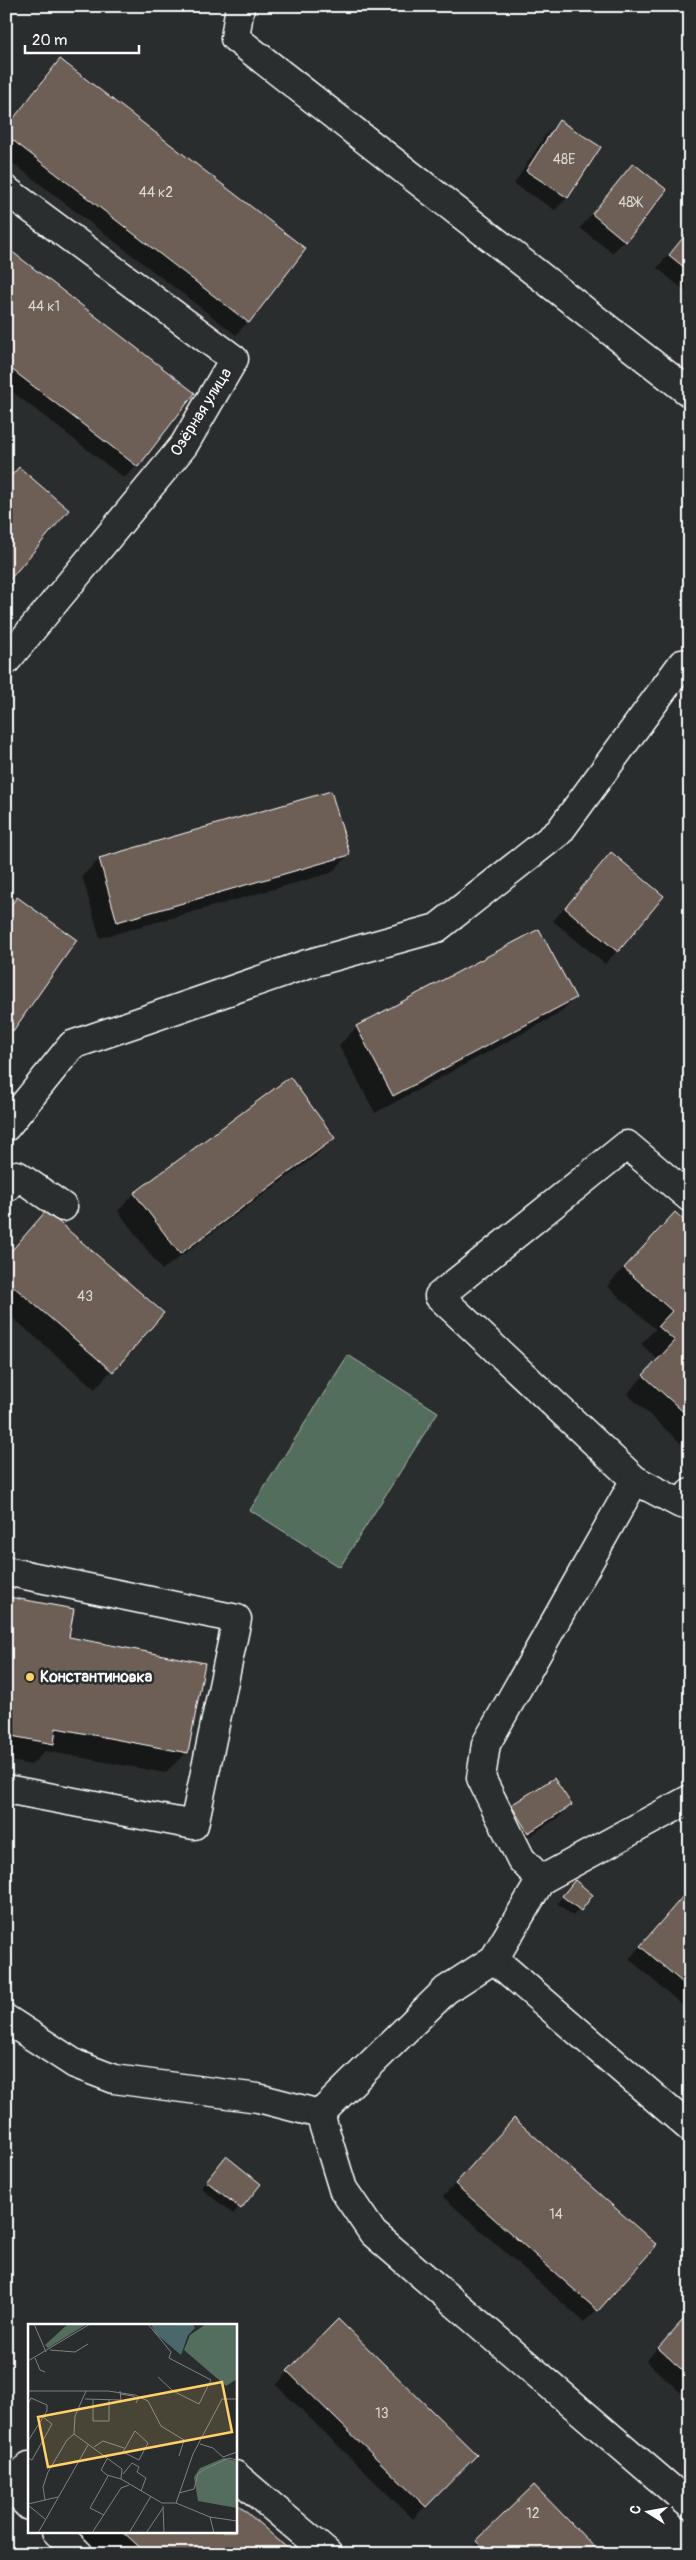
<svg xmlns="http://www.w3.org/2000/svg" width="696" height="2560" font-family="Pangolin,sans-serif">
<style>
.green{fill:#536e5d;stroke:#a9b6ae}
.shadow{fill:#0007}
.building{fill:#6d5f54;stroke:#fff}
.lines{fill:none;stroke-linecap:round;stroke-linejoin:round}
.minor-casing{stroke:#fff;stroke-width:31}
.minor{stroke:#2a2d2e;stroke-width:28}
.poi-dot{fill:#ffd166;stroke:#2a2d2e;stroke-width:2}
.labels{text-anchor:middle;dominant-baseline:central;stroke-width:5;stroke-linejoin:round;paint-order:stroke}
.number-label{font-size:14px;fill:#dad7d4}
.street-label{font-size:16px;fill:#fff;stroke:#2a2d2e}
.poi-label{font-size:16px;font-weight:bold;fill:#fff;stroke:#2a2d2e;text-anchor:start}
.inset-road{fill:none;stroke:#7f8182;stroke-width:1}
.view{fill:#ffd166;fill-opacity:0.15;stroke:#ffd166;stroke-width:2.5}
.inset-edge{fill:none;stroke:#fff;stroke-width:2.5}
</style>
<rect width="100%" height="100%" fill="#2a2d2e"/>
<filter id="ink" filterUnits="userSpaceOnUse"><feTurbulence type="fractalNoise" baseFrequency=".02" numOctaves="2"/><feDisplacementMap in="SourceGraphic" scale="10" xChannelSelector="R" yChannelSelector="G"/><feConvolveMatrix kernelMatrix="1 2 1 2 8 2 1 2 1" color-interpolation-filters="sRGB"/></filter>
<g filter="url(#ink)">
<path class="green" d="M 348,1355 L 438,1412 L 340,1567 L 250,1510 Z"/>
<g class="shadow">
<path d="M 60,61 L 304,250 L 248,322 L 236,335 L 6,158 L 6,127 L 47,73 Z"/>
<path d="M 559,121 L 600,147 L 567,198 L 555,210 L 514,184 L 546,134 Z"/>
<path d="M 633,165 L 625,241 L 612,253 L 580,228 Z"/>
<path d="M 690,228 L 690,295 L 657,268 Z"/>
<path d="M 6,248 L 137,466 L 124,478 L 6,387 Z"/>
<path d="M 611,854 L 617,951 L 605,964 L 553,921 Z"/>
<path d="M 349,855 L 331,873 L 100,938 L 82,876 L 100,859 Z"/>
<path d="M 17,899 L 12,1030 L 6,1035 L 6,909 Z"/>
<path d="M 575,998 L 557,1015 L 375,1113 L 339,1045 L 357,1027 Z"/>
<path d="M 333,1138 L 316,1156 L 162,1270 L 118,1211 L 135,1193 Z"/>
<path d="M 46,1212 L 162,1313 L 95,1389 L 6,1312 L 6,1256 Z"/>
<path d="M 690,1227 L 690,1446 L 687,1449 L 627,1394 L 658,1360 L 641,1344 L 655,1329 L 607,1286 L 658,1231 Z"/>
<path d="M 10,1598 L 68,1638 L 187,1752 L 165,1773 L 45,1751 L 31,1765 L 6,1760 L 6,1602 Z"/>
<path d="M 554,1779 L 570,1805 L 558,1818 L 515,1845 L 499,1819 L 511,1806 Z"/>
<path d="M 575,1881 L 592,1895 L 573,1916 L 557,1903 Z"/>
<path d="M 690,1889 L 690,2012 L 629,1959 Z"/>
<path d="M 514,2119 L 597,2310 L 584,2322 L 443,2197 Z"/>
<path d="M 219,2164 L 259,2184 L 233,2214 L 201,2188 Z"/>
<path d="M 690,2313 L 690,2401 L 646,2361 Z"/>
<path d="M 338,2321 L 476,2455 L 413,2519 L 276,2385 Z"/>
<path d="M 534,2487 L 599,2554 L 465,2554 Z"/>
<path d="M 235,2504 L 292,2554 L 102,2554 L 77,2531 L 235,2531 Z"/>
</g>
<g class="building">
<path d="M 60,59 L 306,249 L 249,323 L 6,135 L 6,128 Z"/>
<path d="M 559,120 L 601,147 L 568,198 L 526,171 Z"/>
<path d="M 633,163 L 667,190 L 626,242 L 592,214 Z"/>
<path d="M 690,229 L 690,272 L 669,255 Z"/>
<path d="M 6,247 L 195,393 L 138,467 L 6,365 Z"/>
<path d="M 19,467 L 69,510 L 6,584 L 6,482 Z"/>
<path d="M 331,791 L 350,855 L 117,922 L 99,858 Z"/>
<path d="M 611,852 L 664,896 L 618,952 L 565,908 Z"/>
<path d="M 17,897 L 77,940 L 13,1031 L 6,1026 L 6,912 Z"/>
<path d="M 539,929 L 576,998 L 393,1096 L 356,1026 Z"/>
<path d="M 290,1077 L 335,1138 L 180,1254 L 134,1193 Z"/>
<path d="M 46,1211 L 164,1313 L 113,1372 L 6,1280 L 6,1257 Z"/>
<path d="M 675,1212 L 690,1226 L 690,1418 L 643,1375 L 675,1341 L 658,1326 L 672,1311 L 624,1268 Z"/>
<path d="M 9,1597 L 74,1609 L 69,1637 L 205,1663 L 188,1753 L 56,1728 L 54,1744 L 6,1735 L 6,1613 Z"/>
<path d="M 554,1778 L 572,1805 L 528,1833 L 511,1805 Z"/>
<path d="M 575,1880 L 593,1895 L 581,1911 L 562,1896 Z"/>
<path d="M 690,1888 L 690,1989 L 640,1946 Z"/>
<path d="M 514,2118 L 657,2245 L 598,2311 L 455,2184 Z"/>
<path d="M 226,2156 L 261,2184 L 241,2209 L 206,2181 Z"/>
<path d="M 690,2312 L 690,2377 L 658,2348 Z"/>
<path d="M 338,2319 L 477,2455 L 426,2507 L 287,2371 Z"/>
<path d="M 534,2485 L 601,2554 L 488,2554 L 476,2541 Z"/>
<path d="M 235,2502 L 294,2554 L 147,2554 L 122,2531 L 235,2531 Z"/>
</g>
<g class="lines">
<defs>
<g id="minor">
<path d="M 240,6 L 235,38 L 690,393"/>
<path d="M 6,190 L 234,359 L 184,445 L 6,661"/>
<path d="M 6,1127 L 72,1045 L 307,964 L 437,928 L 559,832 L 682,664 L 690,663"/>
<path d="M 6,1188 L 17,1175 L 63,1207"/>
<path d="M 690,1198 L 627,1145 L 439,1296 L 635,1480 L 681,1504 L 690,1493"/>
<path d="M 6,1571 L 237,1619 L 194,1825 L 6,1789"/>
<path d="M 541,1880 L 521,1859 L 481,1778 L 486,1744 L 635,1480"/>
<path d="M 494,1959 L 690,2128"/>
<path d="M 6,2019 L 75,2064 L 114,2079 L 258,2098 L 320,2114"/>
<path d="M 320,2114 L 343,2189 L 373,2233 L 690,2505"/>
<path d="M 320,2114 L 446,1990 L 494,1959 L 541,1880 L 690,1799"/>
<path d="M 235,2475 L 328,2554"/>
<path d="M 6,2484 L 29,2506"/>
<path d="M 9,2487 L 29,2466"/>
<path d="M 56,2531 L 79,2554"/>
</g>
</defs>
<use href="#minor" class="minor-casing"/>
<use href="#minor" class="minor"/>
</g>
</g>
<circle class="poi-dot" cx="30" cy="1677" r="5"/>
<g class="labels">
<g class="number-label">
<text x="564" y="159">48Е</text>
<text x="156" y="192">44 к2</text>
<text x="630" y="202">48Ж</text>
<text x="44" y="306">44 к1</text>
<text x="85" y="1296">43</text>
<text x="556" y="2214">14</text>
<text x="382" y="2413">13</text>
<text x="533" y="2513">12</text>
</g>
<g class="street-label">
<text transform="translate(201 412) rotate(-58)">Озёрная улица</text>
</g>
<g class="poi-label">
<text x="40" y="1677">Константиновка</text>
</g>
</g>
<g transform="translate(28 2324)">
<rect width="209" height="209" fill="#2a2d2e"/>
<path d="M 40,0 L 59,0 L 20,24 L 17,21 ZM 178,0 L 209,1 L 209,55 L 198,62 L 156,26 L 162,11 ZM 196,134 L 209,137 L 209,184 L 170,177 L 166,153 L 172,144 Z" fill="#536e5d"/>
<path d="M 123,0 L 165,0 L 167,4 L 160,11 L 153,31 L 127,9 Z" fill="#4a686b"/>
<path class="inset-road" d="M 6,0 L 18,28M 120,0 L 143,28 L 141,34 L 183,56 L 171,80 L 145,67 L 130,53M 22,26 L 47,28 L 60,20M 7,34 L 12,46 L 17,48M 0,37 L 62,0M 0,67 L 80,67 L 107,71 L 120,77 L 133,102 L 156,116 L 151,132M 92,70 L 105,72 L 110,75 L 108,79M 57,75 L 93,76 L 92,67M 65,76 L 65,97 L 81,97 L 81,76M 0,80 L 3,74 L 19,81 L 19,87 L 0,117M 107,107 L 120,119 L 111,136 L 95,128 ZM 46,110 L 94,145 L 93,155M 46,110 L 47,92 L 58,67M 172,120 L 185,124 L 195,133 L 209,128M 66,123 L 75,117 L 96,124M 0,134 L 4,136 L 24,100 L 15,93M 79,135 L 73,146 L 79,151 L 93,155 L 134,179 L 148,179 L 182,193 L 209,197M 95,150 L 104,139 L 111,143 L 109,148 L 118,154 L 113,167M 151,169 L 166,165 L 170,150 L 177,145 L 201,134 L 209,136M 17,176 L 15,163 L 20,148 L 39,116 L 46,110M 148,179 L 165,130 L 194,75 L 209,75M 0,180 L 30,173M 0,181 L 17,195M 135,182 L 136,209M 76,191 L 62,184 L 80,152M 182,193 L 186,209M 10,209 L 60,121M 64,209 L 93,164 L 101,161M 101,209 L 123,172M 118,209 L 135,184"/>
<path class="view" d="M 194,58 L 204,108 L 20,143 L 10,93 Z"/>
<rect width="209" height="209" class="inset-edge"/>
</g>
<rect width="696" height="2560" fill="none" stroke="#2a2d2e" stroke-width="25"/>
<rect x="12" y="12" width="671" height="2535" fill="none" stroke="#fff" stroke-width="2" filter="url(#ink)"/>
<g transform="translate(648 2512) rotate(281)" stroke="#2a2d2e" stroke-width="4" paint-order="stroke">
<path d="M0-4L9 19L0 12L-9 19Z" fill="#ffffff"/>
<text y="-8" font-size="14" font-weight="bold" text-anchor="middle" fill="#ffffff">С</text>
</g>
<path d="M25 45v8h114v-8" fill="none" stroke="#ffffff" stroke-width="2.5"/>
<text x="32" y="45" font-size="15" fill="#ffffff" stroke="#2a2d2e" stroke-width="4" paint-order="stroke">20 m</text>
</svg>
